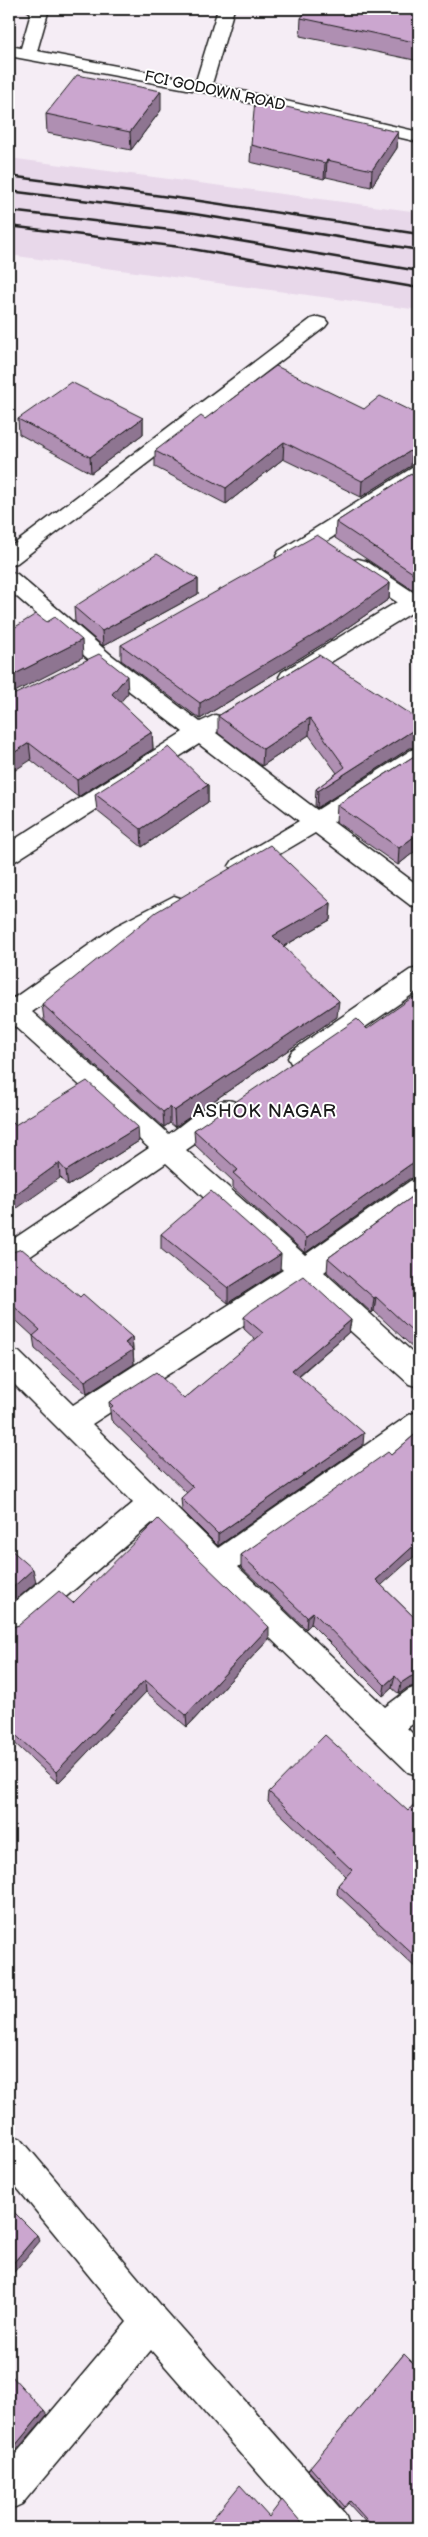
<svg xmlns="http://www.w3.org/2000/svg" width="428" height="2537" font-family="'Balsamiq Sans',sans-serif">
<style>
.built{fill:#e8d8ea}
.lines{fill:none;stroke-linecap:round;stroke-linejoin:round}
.minor-casing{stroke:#1c1c1c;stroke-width:3}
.minor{fill:#fff;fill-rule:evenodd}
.rail{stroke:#1c1c1c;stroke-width:2.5}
.wall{fill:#af8fb2;stroke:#1c1c1c}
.shaded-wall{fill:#8e7491;stroke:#1c1c1c}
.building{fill:#cba6cf;stroke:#1c1c1c}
.labels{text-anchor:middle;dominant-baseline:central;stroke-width:4;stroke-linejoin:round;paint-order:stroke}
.far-street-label{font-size:15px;fill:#1c1c1c;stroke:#fff}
.neighbourhood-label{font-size:19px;letter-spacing:1px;fill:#1c1c1c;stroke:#fff}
</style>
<rect width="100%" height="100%" fill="#f5edf5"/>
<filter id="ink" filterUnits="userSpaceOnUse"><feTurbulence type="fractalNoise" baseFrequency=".02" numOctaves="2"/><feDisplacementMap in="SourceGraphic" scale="10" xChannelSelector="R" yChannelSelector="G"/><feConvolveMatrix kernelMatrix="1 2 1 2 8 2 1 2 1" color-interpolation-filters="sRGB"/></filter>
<g filter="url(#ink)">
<path class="built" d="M 9,158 L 419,212 L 419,310 L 9,255 Z"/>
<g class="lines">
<defs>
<g id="minor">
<path d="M 26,9 L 49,9 L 37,51 L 196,81 L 218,9 L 234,9 L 212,84 L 419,132 L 419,142 L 203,92 L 9,56 L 9,46 L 21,48 L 31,13 Z"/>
<path d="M 318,317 L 325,319 L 328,323 L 325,327 L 17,563 L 9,565 L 9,548 L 311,319 Z"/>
<path d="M 419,467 L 419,482 L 295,561 L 287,563 L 279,561 L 276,556 L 279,551 L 412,468 Z"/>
<path d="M 358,559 L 366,561 L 419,596 L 419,613 L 413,612 L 298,682 L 290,685 L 282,682 L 279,677 L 282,672 L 397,602 L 350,571 L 347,566 L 350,561 Z"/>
<path d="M 9,572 L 17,574 L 110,654 L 200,722 L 215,715 L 223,717 L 226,723 L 216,733 L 317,810 L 411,750 L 419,748 L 419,767 L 333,822 L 419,886 L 419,908 L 410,905 L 315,833 L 249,872 L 241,875 L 233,872 L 229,866 L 233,860 L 299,821 L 199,744 L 17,860 L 9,863 L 9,843 L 183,732 L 94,664 L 9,590 Z"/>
<path d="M 174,896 L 183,899 L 186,905 L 183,911 L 134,940 L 32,1012 L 169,1134 C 187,1122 214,1094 235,1102 L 239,1109 L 235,1116 L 186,1150 L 305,1255 L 410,1181 L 419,1178 L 419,1203 L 324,1272 L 419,1358 L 419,1387 L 409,1384 L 302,1287 L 92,1424 L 218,1548 L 409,1415 L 419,1411 L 419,1440 L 238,1567 L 385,1707 L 408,1690 L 419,1686 L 419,1720 L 407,1728 L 419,1740 L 419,1776 L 408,1772 L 152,1523 L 20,1636 L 9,1640 L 9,1607 L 133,1503 L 9,1379 L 9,1349 L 19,1352 L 73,1405 L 283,1270 L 166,1163 L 19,1264 L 9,1267 L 9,1242 L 149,1148 L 12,1024 L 9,1025 L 9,996 L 14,998 L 116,926 Z"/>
<path d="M 419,968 L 419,990 L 310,1065 L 301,1068 L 292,1065 L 288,1058 L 292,1051 L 410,970 Z"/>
<path d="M 9,2134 L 21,2139 L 164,2309 L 345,2514 L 350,2528 L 306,2528 L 151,2350 L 22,2504 L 9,2510 L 9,2462 L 127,2322 L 9,2178 Z"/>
</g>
</defs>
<use href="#minor" class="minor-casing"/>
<use href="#minor" class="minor"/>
<g class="rail">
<path d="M 9,176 L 200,201 L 419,234"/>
<path d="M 9,191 L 194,214 L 419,250"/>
<path d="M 9,211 L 187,232 L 419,271"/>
<path d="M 9,226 L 180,247 L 419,288"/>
</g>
</g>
<g class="wall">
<path d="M 419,9 L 419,61 L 300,36 L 301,18 Z"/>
<path d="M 161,110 L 131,150 L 47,133 L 46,114 Z"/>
<path d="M 398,132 L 397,148 L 371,187 L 326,177 L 324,179 L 250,162 L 251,145 Z"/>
<path d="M 364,409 L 419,415 L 419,466 L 411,466 L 361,497 L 283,459 L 226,504 L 155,467 L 155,451 L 205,419 Z"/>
<path d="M 143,418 L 143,434 L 91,473 L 19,434 L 18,419 Z"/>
<path d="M 419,469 L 419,594 L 335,538 L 336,522 Z"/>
<path d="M 198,579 L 198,594 L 103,646 L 75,622 L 74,607 Z"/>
<path d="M 390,583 L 389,599 L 328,641 L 200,719 L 121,660 L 121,645 Z"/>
<path d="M 319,655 L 410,748 L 317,808 L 315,806 L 316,789 L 337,773 L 309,735 L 262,766 L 218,733 L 218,716 Z"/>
<path d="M 128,693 L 120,702 L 152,732 L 153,749 L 78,797 L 31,760 L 9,697 Z"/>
<path d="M 419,753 L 419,848 L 398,865 L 336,822 L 337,805 Z"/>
<path d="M 208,785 L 208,802 L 142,847 L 97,811 L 95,794 Z"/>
<path d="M 331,903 L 330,920 L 284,946 L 337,1017 L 175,1127 L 170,1123 L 164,1127 L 44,1020 L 42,1004 Z"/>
<path d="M 367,1029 L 409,1179 L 305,1253 L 233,1188 L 233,1181 L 195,1145 L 194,1130 Z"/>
<path d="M 15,1125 L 139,1141 L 68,1186 Z"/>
<path d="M 419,1192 L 419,1353 L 374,1311 L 372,1313 L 327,1272 L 328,1258 Z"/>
<path d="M 161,1234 L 280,1270 L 228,1303 L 161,1249 Z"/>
<path d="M 9,1254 L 80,1297 L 132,1337 L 134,1364 L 87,1394 L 35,1349 L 33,1336 L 9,1314 Z"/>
<path d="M 244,1317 L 351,1320 L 349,1332 L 299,1376 L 363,1445 L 218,1546 L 182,1510 L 181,1498 L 187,1493 L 111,1420 L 109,1402 L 184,1399 L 256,1340 L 244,1329 Z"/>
<path d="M 419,1431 L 419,1552 L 381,1585 L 419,1622 L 419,1685 L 407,1688 L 399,1694 L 392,1688 L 383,1696 L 311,1624 L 306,1629 L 241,1567 L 241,1555 L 391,1455 Z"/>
<path d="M 73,1603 L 269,1639 L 187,1727 L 146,1692 L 58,1783 L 9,1738 L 9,1628 L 19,1625 Z"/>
<path d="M 269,1792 L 408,1811 L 419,1799 L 419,1971 L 337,1894 L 338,1885 L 346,1876 L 268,1802 Z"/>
<path d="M 419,1976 L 419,1993 L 414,1988 L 416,1980 Z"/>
<path d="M 404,2354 L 418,2528 L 371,2528 L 348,2503 L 343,2509 L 308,2470 Z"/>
</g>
<g class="shaded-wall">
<path d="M 161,91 L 161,110 L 131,150 L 130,132 Z"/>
<path d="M 398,132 L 397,148 L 371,187 L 372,170 Z"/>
<path d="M 327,160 L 326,177 L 324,179 L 325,163 Z"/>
<path d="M 143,418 L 143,434 L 91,473 L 90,457 Z"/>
<path d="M 284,442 L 283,459 L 226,504 L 226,488 Z"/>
<path d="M 412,450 L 411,466 L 361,497 L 362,481 Z"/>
<path d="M 198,579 L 198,594 L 103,646 L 102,631 Z"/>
<path d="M 390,583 L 389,599 L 328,641 L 200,719 L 200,703 Z"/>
<path d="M 82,640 L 83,657 L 9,695 L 9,677 Z"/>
<path d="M 127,676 L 128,693 L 113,711 L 112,694 Z"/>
<path d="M 310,718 L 309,735 L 262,766 L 263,749 Z"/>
<path d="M 419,730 L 419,747 L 410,748 L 317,808 L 318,791 L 412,731 Z"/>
<path d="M 152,732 L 153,749 L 78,797 L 77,780 Z"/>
<path d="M 29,743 L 31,760 L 9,774 L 9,756 Z"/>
<path d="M 208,785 L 208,802 L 142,847 L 141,829 Z"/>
<path d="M 419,833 L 419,848 L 398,865 L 399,848 Z"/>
<path d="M 331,903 L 330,920 L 273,952 L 273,936 Z"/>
<path d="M 339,1001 L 337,1017 L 175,1127 L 174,1111 Z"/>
<path d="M 170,1107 L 170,1123 L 164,1127 L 163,1112 Z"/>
<path d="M 138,1127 L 139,1141 L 68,1186 L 66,1171 Z"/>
<path d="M 419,1162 L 419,1177 L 409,1179 L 305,1253 L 306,1238 L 411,1164 Z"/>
<path d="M 59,1163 L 60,1178 L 9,1214 L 9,1199 Z"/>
<path d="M 281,1254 L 280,1270 L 228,1303 L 228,1288 Z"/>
<path d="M 376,1297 L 374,1311 L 372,1313 L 374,1298 Z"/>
<path d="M 351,1320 L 349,1332 L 291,1382 L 292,1370 Z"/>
<path d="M 132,1337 L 134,1364 L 87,1394 L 85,1381 Z"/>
<path d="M 364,1433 L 363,1445 L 218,1546 L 218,1534 Z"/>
<path d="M 419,1541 L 419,1552 L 374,1592 L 376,1580 Z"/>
<path d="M 33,1569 L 36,1582 L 9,1606 L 9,1591 Z"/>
<path d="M 313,1612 L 311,1624 L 306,1629 L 307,1617 Z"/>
<path d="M 269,1627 L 269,1639 L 187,1727 L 186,1715 Z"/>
<path d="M 419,1674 L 419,1685 L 407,1688 L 399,1694 L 401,1683 L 410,1677 Z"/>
<path d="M 395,1676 L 392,1688 L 383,1696 L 385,1685 Z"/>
<path d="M 145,1680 L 146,1692 L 58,1783 L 56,1772 Z"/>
<path d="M 37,2235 L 40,2241 L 9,2278 L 9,2268 Z"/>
<path d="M 44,2411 L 47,2415 L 9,2459 L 9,2453 Z"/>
</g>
<g class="building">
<path d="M 307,9 L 419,9 L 419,43 L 301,18 Z"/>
<path d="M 77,75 L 161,91 L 130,132 L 46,114 Z"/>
<path d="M 255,100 L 398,132 L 372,170 L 327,160 L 325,163 L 251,145 Z"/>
<path d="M 276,366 L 364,409 L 380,396 L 419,415 L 419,450 L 412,450 L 362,481 L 284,442 L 226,488 L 155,451 L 201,416 L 205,419 Z"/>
<path d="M 71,382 L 143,418 L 90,457 L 18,419 Z"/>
<path d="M 419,469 L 419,577 L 336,522 Z"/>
<path d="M 317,535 L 390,583 L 329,626 L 200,703 L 121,645 Z"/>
<path d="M 157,554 L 198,579 L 102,631 L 74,607 Z"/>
<path d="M 36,614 L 47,622 L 55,617 L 82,640 L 9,677 L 9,631 Z"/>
<path d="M 99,654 L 127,676 L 112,694 L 152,732 L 77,780 L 29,743 L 9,756 L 9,697 Z"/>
<path d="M 319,655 L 419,720 L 419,730 L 412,731 L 318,791 L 316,789 L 345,767 L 310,718 L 263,749 L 218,716 Z"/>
<path d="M 169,747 L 208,785 L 141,829 L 95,794 Z"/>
<path d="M 419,753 L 419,833 L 399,848 L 337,805 Z"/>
<path d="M 270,845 L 331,903 L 273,936 L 339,1001 L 174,1111 L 170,1107 L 163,1112 L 42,1004 L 156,912 Z"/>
<path d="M 413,997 L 419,1002 L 419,1162 L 411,1164 L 306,1238 L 233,1173 L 238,1170 L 194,1130 L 357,1019 L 367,1029 Z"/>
<path d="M 87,1081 L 138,1127 L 66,1171 L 59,1163 L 9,1199 L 9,1119 L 15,1125 Z"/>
<path d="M 211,1191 L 281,1254 L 228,1288 L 161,1234 Z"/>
<path d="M 419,1192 L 419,1337 L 376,1297 L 374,1298 L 328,1258 Z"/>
<path d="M 22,1249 L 80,1297 L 83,1294 L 132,1337 L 125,1343 L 133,1350 L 85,1381 L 33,1336 L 40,1330 L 9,1302 L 9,1253 Z"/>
<path d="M 303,1276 L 351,1320 L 292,1370 L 364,1433 L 218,1534 L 181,1498 L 193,1487 L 110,1408 L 113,1406 L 109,1402 L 156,1372 L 184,1399 L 263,1333 L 244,1317 L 252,1310 Z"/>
<path d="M 419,1431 L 419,1541 L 376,1580 L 419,1622 L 419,1674 L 410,1677 L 401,1683 L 395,1676 L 385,1685 L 313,1612 L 307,1617 L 241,1555 L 388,1452 L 391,1455 Z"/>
<path d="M 158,1519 L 269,1627 L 186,1715 L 145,1680 L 56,1772 L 9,1729 L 9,1628 L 19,1625 L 59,1591 L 73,1603 Z"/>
<path d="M 9,1548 L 33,1569 L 9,1591 Z"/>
<path d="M 325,1735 L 408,1811 L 419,1799 L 419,1960 L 338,1885 L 352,1870 L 269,1792 Z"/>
<path d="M 419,1976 L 419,1982 L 416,1980 Z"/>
<path d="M 9,2207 L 37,2235 L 9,2268 Z"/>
<path d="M 404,2354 L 419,2369 L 419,2527 L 418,2528 L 374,2528 L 350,2501 L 345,2507 L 310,2467 Z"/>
<path d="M 9,2373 L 44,2411 L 9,2453 Z"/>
<path d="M 240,2485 L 269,2517 L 282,2500 L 306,2528 L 317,2528 L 205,2528 Z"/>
</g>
</g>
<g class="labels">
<g class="far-street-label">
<text transform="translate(215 91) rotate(12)">FCI GODOWN ROAD</text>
</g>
<g class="neighbourhood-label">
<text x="265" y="1111">ASHOK NAGAR</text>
</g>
</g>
<rect width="428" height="2537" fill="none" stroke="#fff" stroke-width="30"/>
<rect x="15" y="15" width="398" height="2507" fill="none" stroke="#1c1c1c" stroke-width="2" filter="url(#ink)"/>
</svg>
